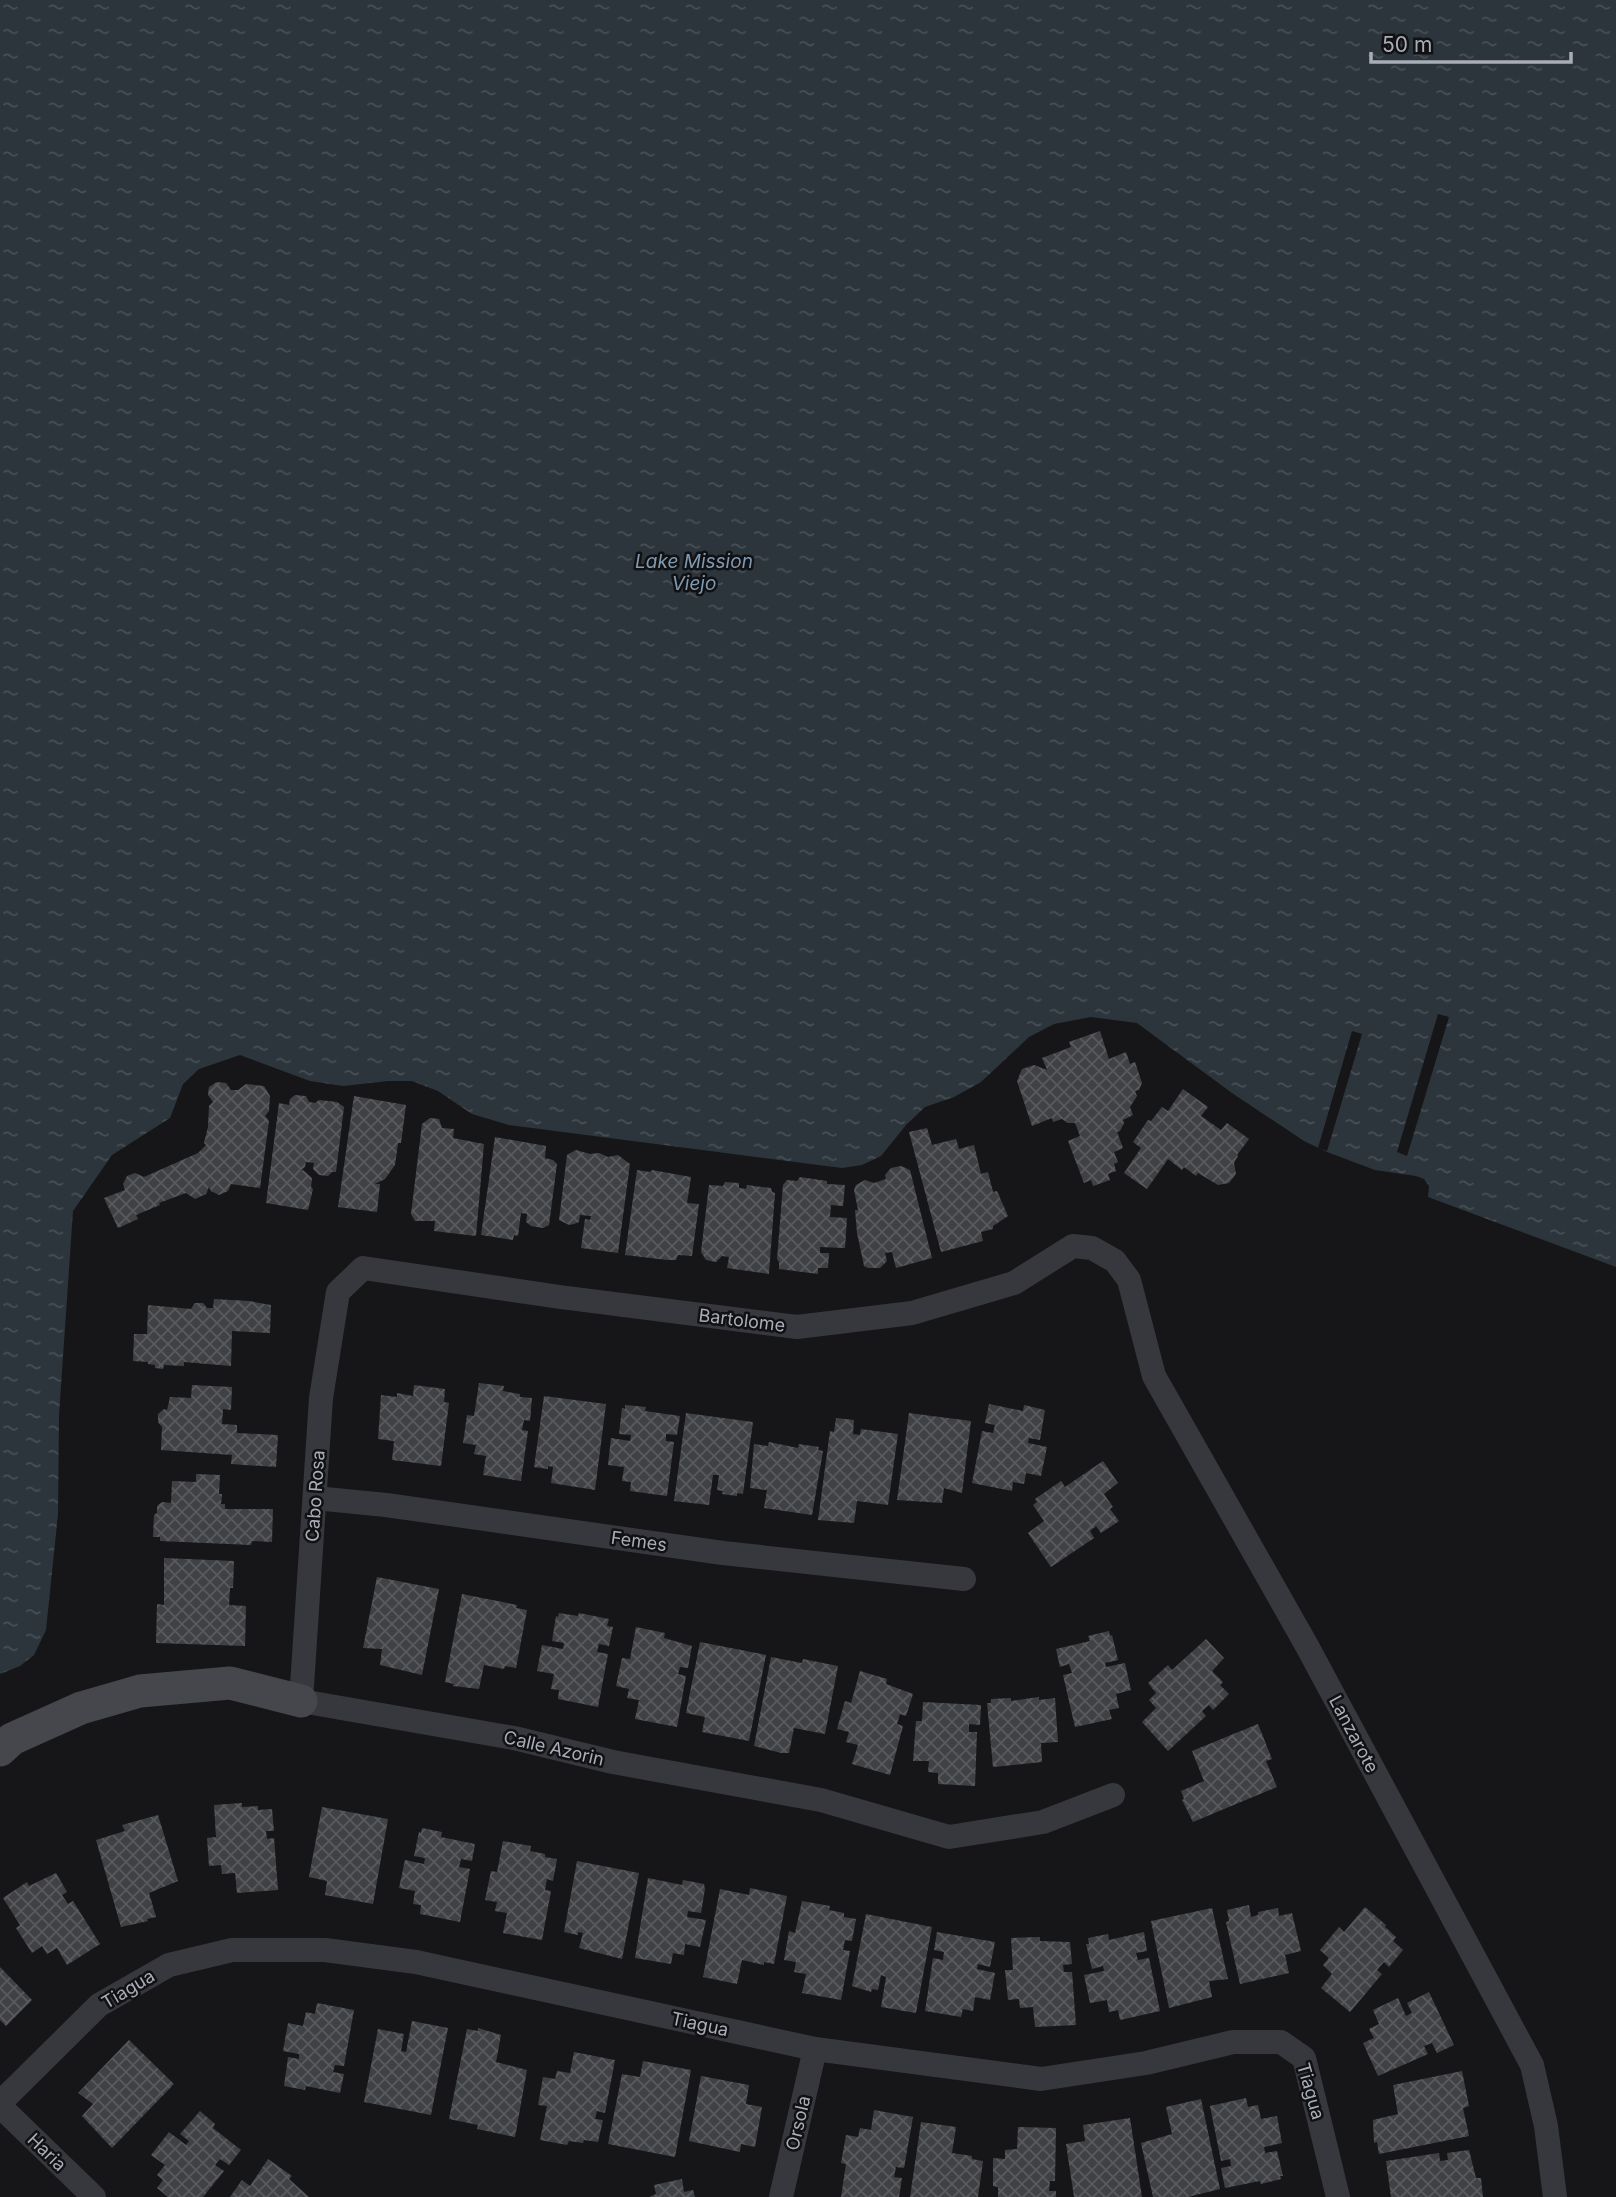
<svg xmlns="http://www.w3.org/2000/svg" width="1616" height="2197" font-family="Inter,sans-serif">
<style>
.water{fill:url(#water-ripples)}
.pier{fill:#161618}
.building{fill:url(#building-cross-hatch)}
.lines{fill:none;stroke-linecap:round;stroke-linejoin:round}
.street{stroke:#37383d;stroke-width:24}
.secondary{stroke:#45474d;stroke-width:33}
.labels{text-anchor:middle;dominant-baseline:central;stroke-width:5;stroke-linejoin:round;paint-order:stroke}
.street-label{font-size:18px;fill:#a8adb8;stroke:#111113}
.water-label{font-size:19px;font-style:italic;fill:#7f9bb3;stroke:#111113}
</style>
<defs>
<pattern id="water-ripples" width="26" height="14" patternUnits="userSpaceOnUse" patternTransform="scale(1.75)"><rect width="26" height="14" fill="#2c353c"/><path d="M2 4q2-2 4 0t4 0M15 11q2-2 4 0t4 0" fill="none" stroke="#485056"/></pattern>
<pattern id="building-cross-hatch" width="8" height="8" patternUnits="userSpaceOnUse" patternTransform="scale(1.75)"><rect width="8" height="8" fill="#404145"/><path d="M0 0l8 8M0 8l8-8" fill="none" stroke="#595a5e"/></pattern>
</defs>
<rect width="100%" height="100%" fill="#161618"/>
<path class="water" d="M 0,0 L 1616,0 L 1616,1267 L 1428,1197 L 1429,1186 L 1424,1179 L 1416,1176 L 1375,1170 L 1327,1152 L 1304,1141 L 1232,1093 L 1137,1023 L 1091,1017 L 1054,1024 L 1029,1037 L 981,1082 L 954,1097 L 925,1107 L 906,1125 L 881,1156 L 862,1165 L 842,1168 L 509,1125 L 472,1114 L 438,1091 L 412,1081 L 388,1081 L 343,1086 L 310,1081 L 240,1055 L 199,1069 L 183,1084 L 170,1118 L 112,1155 L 73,1211 L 59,1415 L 58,1514 L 46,1630 L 34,1655 L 20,1666 L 0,1674 Z"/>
<g class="pier">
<path d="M 1438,1014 L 1449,1017 L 1407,1156 L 1397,1152 Z"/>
<path d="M 1352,1031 L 1362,1034 L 1327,1151 L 1318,1148 Z"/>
</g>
<g class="building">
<path d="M 1100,1031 L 1109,1059 L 1126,1052 L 1130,1064 L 1135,1062 L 1142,1083 L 1139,1090 L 1135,1091 L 1137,1096 L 1130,1107 L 1133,1115 L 1123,1120 L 1124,1123 L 1120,1131 L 1117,1132 L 1123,1148 L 1114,1152 L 1118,1162 L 1114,1164 L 1116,1171 L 1108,1174 L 1110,1180 L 1093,1186 L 1091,1180 L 1084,1183 L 1068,1141 L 1080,1136 L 1075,1123 L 1068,1123 L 1062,1119 L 1053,1122 L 1052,1118 L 1032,1126 L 1017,1081 L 1022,1069 L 1034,1065 L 1047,1070 L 1042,1058 L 1071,1047 L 1069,1042 Z"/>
<path d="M 217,1082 L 226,1083 L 231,1090 L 238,1090 L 246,1084 L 264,1086 L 270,1096 L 269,1111 L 265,1116 L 269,1121 L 260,1188 L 231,1184 L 228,1191 L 219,1195 L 211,1191 L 209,1187 L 206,1194 L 195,1199 L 186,1193 L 159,1203 L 160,1205 L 136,1215 L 138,1219 L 118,1228 L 104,1198 L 125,1190 L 123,1184 L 127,1176 L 135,1173 L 144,1177 L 198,1153 L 206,1145 L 204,1143 L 208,1127 L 209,1106 L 213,1102 L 208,1095 L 209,1087 Z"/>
<path d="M 1183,1089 L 1208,1107 L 1201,1116 L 1221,1130 L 1227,1123 L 1249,1139 L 1237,1155 L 1238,1156 L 1234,1163 L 1236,1174 L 1229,1183 L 1218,1185 L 1198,1173 L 1196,1176 L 1184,1167 L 1182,1170 L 1168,1159 L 1147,1189 L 1124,1173 L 1141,1148 L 1133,1142 L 1148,1120 L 1151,1121 L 1162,1107 L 1168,1111 Z"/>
<path d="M 295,1095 L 306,1096 L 309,1102 L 315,1103 L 319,1100 L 337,1102 L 344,1107 L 336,1172 L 332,1172 L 328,1176 L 319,1175 L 313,1169 L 314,1163 L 306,1162 L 305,1167 L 300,1171 L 303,1170 L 312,1178 L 311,1187 L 313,1189 L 308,1210 L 266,1203 L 279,1103 L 289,1105 L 290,1099 Z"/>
<path d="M 354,1096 L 406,1105 L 401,1143 L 398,1143 L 395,1165 L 385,1179 L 375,1184 L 380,1184 L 377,1212 L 338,1207 Z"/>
<path d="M 430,1118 L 439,1119 L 442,1128 L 454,1129 L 453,1138 L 484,1144 L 476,1236 L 434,1231 L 435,1221 L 415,1221 L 411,1214 L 422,1124 Z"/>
<path d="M 927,1128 L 932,1145 L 956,1139 L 959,1149 L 974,1145 L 981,1174 L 988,1172 L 993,1192 L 997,1191 L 1008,1216 L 993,1226 L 993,1229 L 981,1232 L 983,1241 L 941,1252 L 909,1132 Z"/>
<path d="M 495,1137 L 546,1146 L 545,1158 L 553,1160 L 557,1164 L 549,1225 L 543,1228 L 531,1226 L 526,1222 L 527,1214 L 521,1213 L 518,1236 L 514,1235 L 513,1240 L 481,1235 Z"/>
<path d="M 576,1150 L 590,1154 L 599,1153 L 608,1157 L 618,1155 L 630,1164 L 618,1253 L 581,1248 L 585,1219 L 590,1220 L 591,1216 L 580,1215 L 579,1222 L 574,1224 L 569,1225 L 559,1220 L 567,1155 Z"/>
<path d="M 901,1166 L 910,1170 L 932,1258 L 896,1268 L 892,1252 L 885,1253 L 887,1261 L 880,1268 L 868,1268 L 864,1266 L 857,1233 L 855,1210 L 858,1210 L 854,1190 L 856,1185 L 865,1180 L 874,1183 L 886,1179 L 885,1175 L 891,1168 Z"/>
<path d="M 637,1170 L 650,1172 L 652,1170 L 691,1177 L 687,1203 L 699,1204 L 692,1256 L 678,1255 L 676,1260 L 667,1260 L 625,1255 Z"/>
<path d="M 800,1177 L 827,1181 L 827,1184 L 845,1185 L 843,1206 L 831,1205 L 830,1217 L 847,1218 L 845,1248 L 820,1247 L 820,1253 L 829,1253 L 828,1268 L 818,1268 L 818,1274 L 779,1269 L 779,1262 L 777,1259 L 783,1185 L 787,1180 L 797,1181 Z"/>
<path d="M 725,1182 L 739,1183 L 739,1188 L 746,1189 L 747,1185 L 771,1188 L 772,1192 L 775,1193 L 769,1274 L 727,1268 L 729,1257 L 722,1256 L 716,1262 L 706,1260 L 701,1252 L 709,1185 L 723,1186 Z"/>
<path d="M 214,1299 L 249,1301 L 271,1305 L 270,1333 L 232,1331 L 231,1366 L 184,1362 L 184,1366 L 164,1365 L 163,1369 L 155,1368 L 155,1365 L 148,1364 L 148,1362 L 133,1361 L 134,1334 L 147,1334 L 148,1305 L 191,1309 L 195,1303 L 203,1303 L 207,1308 L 213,1308 Z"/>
<path d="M 479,1383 L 504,1386 L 503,1391 L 520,1394 L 520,1397 L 532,1398 L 530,1421 L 524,1420 L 522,1430 L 528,1431 L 521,1481 L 483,1475 L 486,1456 L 474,1454 L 476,1445 L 463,1443 L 467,1415 L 474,1416 Z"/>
<path d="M 192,1385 L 232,1387 L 231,1410 L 223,1409 L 222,1424 L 237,1425 L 237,1433 L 278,1435 L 276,1467 L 231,1464 L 232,1455 L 161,1450 L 162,1427 L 158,1422 L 158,1414 L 164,1409 L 167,1410 L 170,1397 L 191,1398 Z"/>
<path d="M 414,1385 L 445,1389 L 444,1402 L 449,1403 L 441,1466 L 392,1460 L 394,1441 L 378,1439 L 381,1395 L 397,1397 L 397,1393 L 413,1396 Z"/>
<path d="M 544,1396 L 606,1404 L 595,1490 L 551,1483 L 553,1467 L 548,1466 L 548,1469 L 534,1467 Z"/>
<path d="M 989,1404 L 1023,1411 L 1024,1405 L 1045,1410 L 1040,1440 L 1029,1438 L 1028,1443 L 1047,1447 L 1041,1476 L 1026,1473 L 1024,1484 L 1013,1482 L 1012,1491 L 972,1483 L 982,1431 L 993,1433 L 995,1425 L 985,1423 Z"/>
<path d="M 625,1405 L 646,1407 L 645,1411 L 680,1416 L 677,1435 L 666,1434 L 666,1441 L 674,1442 L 667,1496 L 630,1491 L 631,1482 L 622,1481 L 624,1467 L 608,1465 L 611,1438 L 630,1441 L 631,1435 L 619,1434 L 622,1408 L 625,1409 Z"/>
<path d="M 686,1413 L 753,1422 L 743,1494 L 737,1493 L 737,1496 L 722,1494 L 723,1491 L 717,1490 L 719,1475 L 713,1475 L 709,1505 L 674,1501 Z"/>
<path d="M 909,1413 L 971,1421 L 962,1493 L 944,1488 L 942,1503 L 897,1500 Z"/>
<path d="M 836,1418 L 854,1420 L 853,1434 L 860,1435 L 861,1429 L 898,1434 L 888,1505 L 857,1501 L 854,1523 L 818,1520 L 830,1431 L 834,1432 Z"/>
<path d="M 769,1442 L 798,1448 L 799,1444 L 819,1447 L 818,1450 L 823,1451 L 812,1515 L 764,1508 L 767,1490 L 750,1488 L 754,1444 L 768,1446 Z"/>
<path d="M 1103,1461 L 1118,1483 L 1104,1494 L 1113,1507 L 1110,1509 L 1119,1521 L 1101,1533 L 1096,1526 L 1090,1531 L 1094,1538 L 1051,1567 L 1028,1533 L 1044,1521 L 1033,1505 L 1037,1502 L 1035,1499 L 1061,1481 L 1065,1487 Z"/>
<path d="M 196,1474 L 220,1475 L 219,1494 L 222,1494 L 221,1504 L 225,1504 L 225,1509 L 273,1509 L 272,1542 L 252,1541 L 251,1545 L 160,1541 L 160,1537 L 153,1537 L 154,1515 L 157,1513 L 157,1506 L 162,1502 L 171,1503 L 172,1481 L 196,1482 Z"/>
<path d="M 164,1558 L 234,1561 L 233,1588 L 230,1588 L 229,1605 L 246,1606 L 245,1646 L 156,1643 L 157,1604 L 164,1605 Z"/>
<path d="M 377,1577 L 439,1589 L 422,1675 L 380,1665 L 382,1649 L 363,1648 Z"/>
<path d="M 462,1594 L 517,1605 L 516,1608 L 527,1610 L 516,1668 L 505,1666 L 504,1669 L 484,1665 L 479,1689 L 453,1686 L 454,1684 L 445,1682 Z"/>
<path d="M 559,1613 L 578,1616 L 579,1613 L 609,1619 L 607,1626 L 613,1627 L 609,1646 L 599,1644 L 597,1652 L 608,1654 L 598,1707 L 558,1699 L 559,1690 L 551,1689 L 554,1674 L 537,1671 L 542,1645 L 563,1649 L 564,1643 L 552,1641 L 556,1616 L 558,1617 Z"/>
<path d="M 636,1627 L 665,1633 L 664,1638 L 692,1646 L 688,1668 L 680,1667 L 678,1674 L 686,1676 L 677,1727 L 635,1719 L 639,1700 L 627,1698 L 629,1689 L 616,1686 L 622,1658 L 630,1659 Z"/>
<path d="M 1109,1631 L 1110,1636 L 1112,1635 L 1118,1660 L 1105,1663 L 1106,1667 L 1125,1663 L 1131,1690 L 1116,1694 L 1119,1708 L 1109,1710 L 1112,1719 L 1075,1727 L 1063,1675 L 1072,1673 L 1069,1664 L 1060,1667 L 1056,1649 L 1090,1641 L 1088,1636 Z"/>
<path d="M 1206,1639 L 1224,1658 L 1212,1671 L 1223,1682 L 1220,1685 L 1229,1694 L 1213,1710 L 1209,1705 L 1202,1711 L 1206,1716 L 1168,1751 L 1142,1722 L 1156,1708 L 1149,1700 L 1156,1693 L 1148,1683 L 1168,1665 L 1172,1670 Z"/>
<path d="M 700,1642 L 766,1655 L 749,1741 L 702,1732 L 705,1717 L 686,1713 Z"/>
<path d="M 771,1657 L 802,1663 L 803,1659 L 838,1666 L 825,1734 L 794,1728 L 789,1753 L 781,1753 L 754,1746 Z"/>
<path d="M 860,1671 L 887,1679 L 886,1684 L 913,1694 L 906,1716 L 900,1714 L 897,1724 L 903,1726 L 890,1775 L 852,1764 L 858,1745 L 846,1742 L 849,1732 L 837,1729 L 845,1701 L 851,1703 Z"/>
<path d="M 1039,1697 L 1039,1700 L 1055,1698 L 1058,1742 L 1041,1743 L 1042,1762 L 993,1767 L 987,1703 L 991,1703 L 991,1699 L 1011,1698 L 1011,1701 Z"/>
<path d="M 923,1702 L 981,1705 L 980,1725 L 969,1724 L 969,1732 L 977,1732 L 975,1786 L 938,1784 L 938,1773 L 928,1772 L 929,1761 L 913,1761 L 916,1721 L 922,1721 Z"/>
<path d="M 1258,1724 L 1272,1759 L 1266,1761 L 1277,1787 L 1193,1822 L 1182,1800 L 1184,1799 L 1181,1791 L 1204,1781 L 1192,1751 Z"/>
<path d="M 242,1803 L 242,1807 L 258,1806 L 258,1810 L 272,1809 L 274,1831 L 266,1831 L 267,1839 L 274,1838 L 278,1890 L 237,1893 L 235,1873 L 222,1874 L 221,1865 L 209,1866 L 207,1838 L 216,1837 L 214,1805 Z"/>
<path d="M 322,1807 L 388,1819 L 373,1904 L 325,1895 L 327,1881 L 309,1877 Z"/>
<path d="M 158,1815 L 178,1881 L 149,1893 L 156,1917 L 147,1919 L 148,1921 L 121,1927 L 96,1840 L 125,1831 L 122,1825 Z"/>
<path d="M 422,1828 L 442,1832 L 441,1837 L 475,1844 L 472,1861 L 461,1859 L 459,1867 L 470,1869 L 460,1922 L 420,1914 L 421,1905 L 413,1904 L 415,1891 L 399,1888 L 405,1860 L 424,1864 L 425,1858 L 414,1856 L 419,1832 L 421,1833 Z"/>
<path d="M 503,1841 L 531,1846 L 530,1851 L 545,1854 L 545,1857 L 557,1859 L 553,1881 L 547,1879 L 545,1890 L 551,1891 L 542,1940 L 503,1933 L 507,1913 L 495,1911 L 497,1902 L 485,1900 L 491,1871 L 497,1872 Z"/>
<path d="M 577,1861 L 639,1873 L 622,1959 L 579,1948 L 583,1933 L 578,1932 L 578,1935 L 564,1932 Z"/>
<path d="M 56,1873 L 67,1892 L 62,1895 L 68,1904 L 73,1901 L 100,1944 L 67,1965 L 57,1948 L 47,1954 L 42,1946 L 32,1953 L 16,1928 L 20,1925 L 3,1898 L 27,1882 L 29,1886 Z"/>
<path d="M 648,1878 L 682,1885 L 683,1880 L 704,1884 L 705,1889 L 701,1913 L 688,1911 L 687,1917 L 706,1920 L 700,1947 L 685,1944 L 684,1955 L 673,1953 L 671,1964 L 635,1958 Z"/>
<path d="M 750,1888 L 787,1896 L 774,1964 L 764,1962 L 764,1965 L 742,1960 L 737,1984 L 703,1977 L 720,1889 L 749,1895 Z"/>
<path d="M 802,1901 L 830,1906 L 829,1910 L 844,1913 L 844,1917 L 856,1919 L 852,1941 L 845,1940 L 843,1950 L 850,1951 L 841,2000 L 802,1993 L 806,1974 L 794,1972 L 796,1962 L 784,1960 L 789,1931 L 795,1933 Z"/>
<path d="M 1249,1905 L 1251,1917 L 1258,1915 L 1258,1912 L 1278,1908 L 1279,1916 L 1292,1913 L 1301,1951 L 1285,1955 L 1289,1973 L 1240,1984 L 1226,1922 L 1229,1921 L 1227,1910 Z"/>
<path d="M 1365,1907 L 1386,1925 L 1385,1927 L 1396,1937 L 1393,1941 L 1403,1950 L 1389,1967 L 1384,1962 L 1377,1970 L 1382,1974 L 1350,2012 L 1321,1988 L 1332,1974 L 1323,1965 L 1329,1958 L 1320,1950 L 1339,1927 L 1344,1932 Z"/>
<path d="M 1212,1908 L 1228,1979 L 1209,1981 L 1212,1997 L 1169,2008 L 1151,1921 Z"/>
<path d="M 866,1914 L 932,1927 L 916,2013 L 881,2007 L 886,1977 L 881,1975 L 878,1990 L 872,1989 L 871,1992 L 852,1986 Z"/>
<path d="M 937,1932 L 995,1942 L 990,1967 L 978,1964 L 977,1969 L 995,1973 L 990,2000 L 975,1997 L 973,2011 L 963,2009 L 961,2017 L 925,2011 L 933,1958 L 943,1960 L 944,1952 L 934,1950 Z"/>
<path d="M 1144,1932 L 1147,1951 L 1136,1953 L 1138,1960 L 1149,1958 L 1160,2011 L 1120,2020 L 1118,2010 L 1109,2012 L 1107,2000 L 1090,2003 L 1084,1975 L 1104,1971 L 1103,1966 L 1092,1969 L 1086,1944 L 1089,1944 L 1088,1938 L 1108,1934 L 1109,1940 Z"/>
<path d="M 1040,1937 L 1040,1941 L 1070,1942 L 1072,1964 L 1063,1965 L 1064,1972 L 1072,1972 L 1076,2025 L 1035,2027 L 1033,2007 L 1020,2008 L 1019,1999 L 1008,2000 L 1005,1970 L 1013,1970 L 1011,1938 Z"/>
<path d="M 0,1967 L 32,2000 L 6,2026 L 0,2020 Z"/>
<path d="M 1429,1992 L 1454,2045 L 1437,2053 L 1432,2043 L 1424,2046 L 1428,2054 L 1378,2076 L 1363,2043 L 1374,2038 L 1369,2029 L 1379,2024 L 1373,2010 L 1398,1998 L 1406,2016 L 1412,2013 L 1407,2003 Z"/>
<path d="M 317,2003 L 354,2010 L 344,2066 L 335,2065 L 333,2072 L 344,2074 L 340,2093 L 306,2086 L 305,2090 L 284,2086 L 288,2057 L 299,2059 L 299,2054 L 283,2051 L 288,2023 L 303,2026 L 306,2012 L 315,2014 Z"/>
<path d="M 412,2021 L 448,2028 L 431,2115 L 364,2102 L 378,2029 L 404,2034 L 401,2051 L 406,2052 Z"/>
<path d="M 478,2028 L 501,2035 L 496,2062 L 527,2070 L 515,2137 L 477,2129 L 478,2125 L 449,2119 L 467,2029 L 478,2031 Z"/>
<path d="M 129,2040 L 174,2084 L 112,2148 L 82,2116 L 93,2104 L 78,2093 Z"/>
<path d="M 574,2052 L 615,2060 L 605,2113 L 597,2111 L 595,2119 L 603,2120 L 598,2142 L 584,2140 L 583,2143 L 569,2141 L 567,2145 L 540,2140 L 547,2106 L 538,2105 L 543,2077 L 555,2079 L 557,2071 L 570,2073 Z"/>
<path d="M 643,2061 L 691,2070 L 675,2157 L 608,2144 L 622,2074 L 640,2077 Z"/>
<path d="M 1462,2071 L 1469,2106 L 1463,2108 L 1469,2136 L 1379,2154 L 1377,2142 L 1374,2143 L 1373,2120 L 1398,2114 L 1393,2085 Z"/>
<path d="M 701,2076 L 749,2085 L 746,2104 L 762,2107 L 755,2147 L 741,2144 L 740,2152 L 689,2141 Z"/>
<path d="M 1246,2098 L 1248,2107 L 1258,2105 L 1261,2119 L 1277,2116 L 1282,2143 L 1264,2147 L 1265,2153 L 1277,2151 L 1283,2176 L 1280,2176 L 1281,2179 L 1261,2184 L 1260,2181 L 1225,2188 L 1221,2168 L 1231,2166 L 1230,2159 L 1221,2161 L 1210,2106 Z"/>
<path d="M 1201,2099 L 1220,2189 L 1188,2197 L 1153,2197 L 1141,2143 L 1172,2134 L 1166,2107 Z"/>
<path d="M 874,2110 L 913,2117 L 904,2168 L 896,2167 L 894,2177 L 902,2178 L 899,2197 L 841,2197 L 846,2164 L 841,2163 L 846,2135 L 858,2137 L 860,2128 L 871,2130 Z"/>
<path d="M 200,2111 L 215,2124 L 213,2128 L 241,2150 L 229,2165 L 220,2159 L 215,2165 L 224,2171 L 203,2197 L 168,2197 L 157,2188 L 163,2180 L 157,2175 L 165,2165 L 151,2155 L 169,2132 L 186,2145 L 189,2141 L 180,2134 Z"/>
<path d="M 1130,2118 L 1142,2197 L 1074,2197 L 1066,2144 L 1085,2141 L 1083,2125 Z"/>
<path d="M 921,2122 L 956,2127 L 952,2153 L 972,2156 L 972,2159 L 983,2161 L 978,2197 L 910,2197 Z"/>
<path d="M 1018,2127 L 1056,2128 L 1055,2181 L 1050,2181 L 1049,2191 L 1056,2191 L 1056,2197 L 998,2197 L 998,2187 L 993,2186 L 993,2158 L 1005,2159 L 1005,2150 L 1017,2149 Z"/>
<path d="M 1469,2150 L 1476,2178 L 1481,2178 L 1483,2197 L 1391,2197 L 1386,2161 L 1439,2153 L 1440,2161 L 1448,2160 L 1447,2153 Z"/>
<path d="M 268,2159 L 292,2176 L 289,2179 L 309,2197 L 230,2197 L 242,2180 L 250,2186 Z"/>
<path d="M 682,2179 L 684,2192 L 693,2190 L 695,2197 L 649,2197 L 656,2194 L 654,2185 Z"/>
</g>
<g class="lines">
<g class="street">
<path d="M 315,1498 L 386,1505 L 723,1553 L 964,1579"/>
<path d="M 1113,1795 L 1043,1822 L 949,1837 L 821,1800 L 613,1762 L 514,1738 L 301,1701 L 321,1398 L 338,1292 L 363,1268 L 560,1297 L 797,1327 L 912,1313 L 1014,1283 L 1073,1246 L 1092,1248 L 1115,1261 L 1129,1280 L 1154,1376 L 1307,1646 L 1532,2065 L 1546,2126 L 1555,2197"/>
<path d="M 0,2103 L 99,2005 L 169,1965 L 232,1950 L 325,1950 L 416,1962 L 815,2049 L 1041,2079 L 1146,2063 L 1233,2042 L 1281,2042 L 1304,2058 L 1338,2197"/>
<path d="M 0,2106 L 94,2197"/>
<path d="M 781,2197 L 815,2049"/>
</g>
<path class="secondary" d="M 0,1750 L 12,1739 L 81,1708 L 140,1691 L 230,1683 L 301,1701"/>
</g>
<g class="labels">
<g class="street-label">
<text transform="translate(742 1320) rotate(7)">Bartolome</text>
<text transform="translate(315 1496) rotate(-86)">Cabo Rosa</text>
<text transform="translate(639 1541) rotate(8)">Femes</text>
<text transform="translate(1354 1734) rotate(62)">Lanzarote</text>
<text transform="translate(554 1748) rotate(13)">Calle Azorin</text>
<text transform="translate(128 1989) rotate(-31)">Tiagua</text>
<text transform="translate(700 2024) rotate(12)">Tiagua</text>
<text transform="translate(1311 2091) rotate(74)">Tiagua</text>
<text transform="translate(798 2123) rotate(-77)">Orsola</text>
<text transform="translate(47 2152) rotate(44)">Haria</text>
</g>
<g class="water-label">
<text x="694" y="561">Lake Mission<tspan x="694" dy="22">Viejo</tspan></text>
</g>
</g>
<path d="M1371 52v10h200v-10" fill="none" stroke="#a8adb8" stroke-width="3.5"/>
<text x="1382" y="52" font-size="21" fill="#a8adb8" stroke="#111113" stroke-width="5" paint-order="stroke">50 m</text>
</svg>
